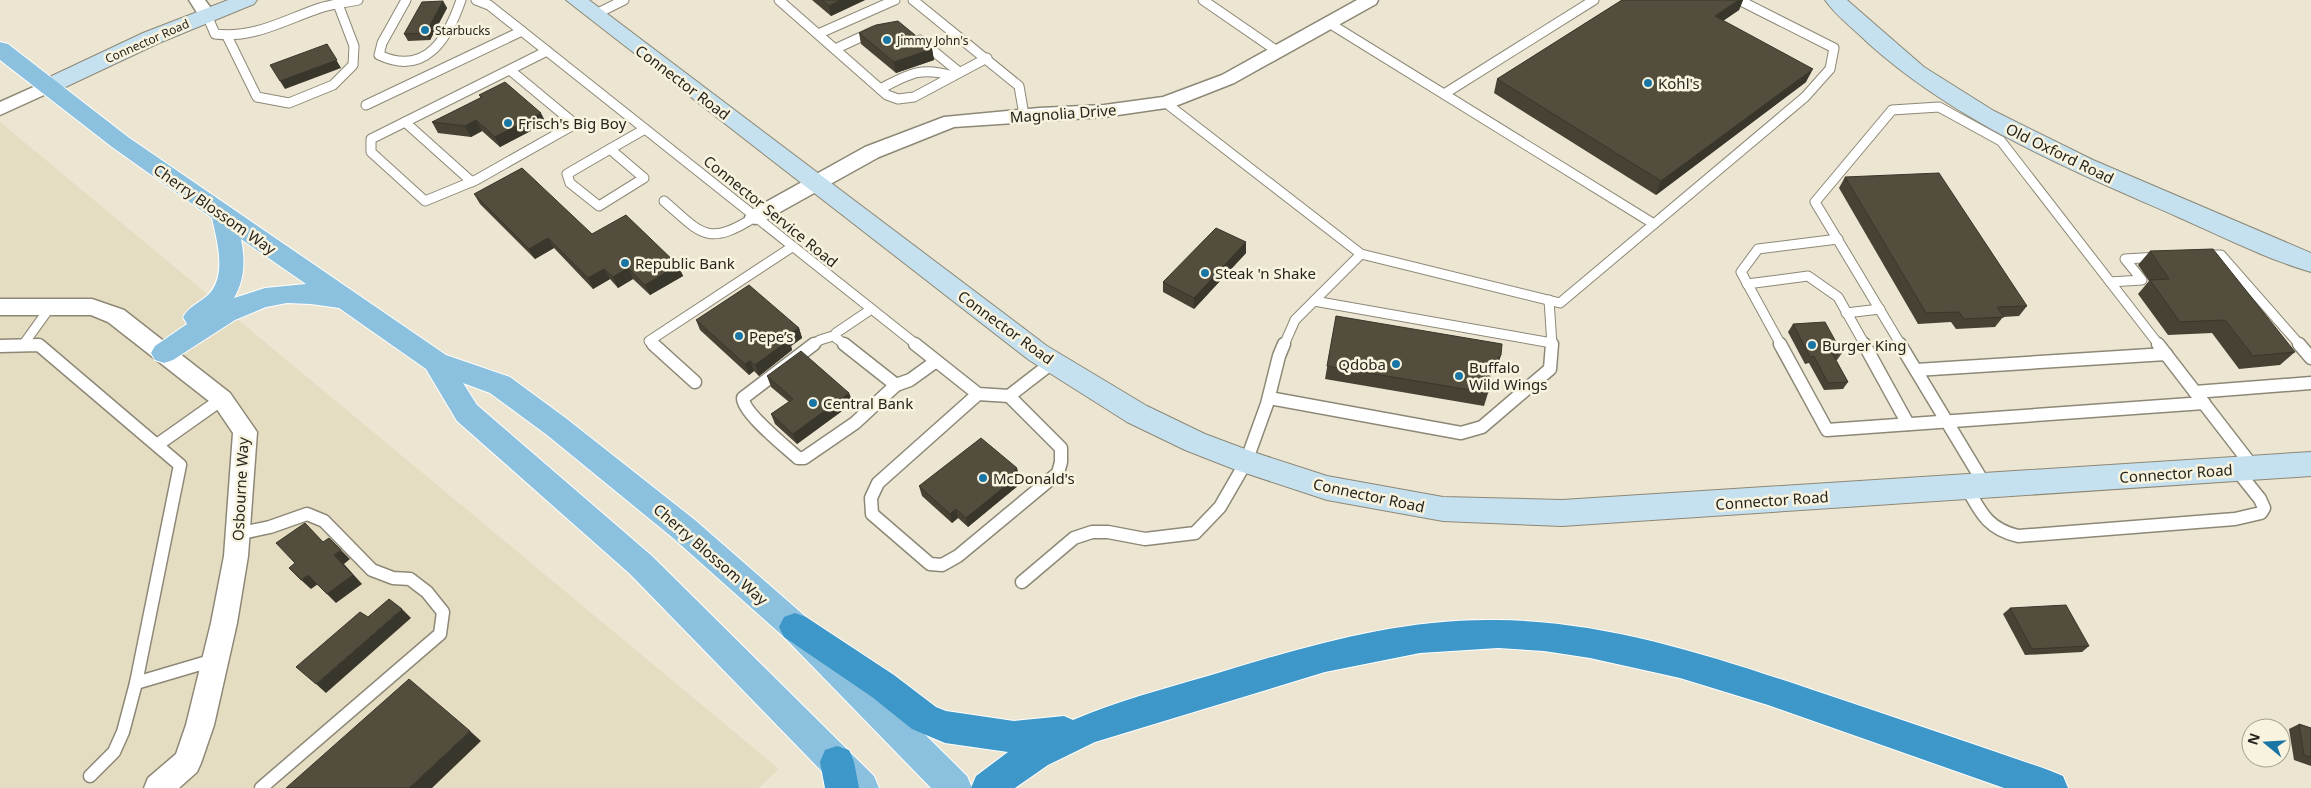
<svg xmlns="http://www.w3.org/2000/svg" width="2311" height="788" font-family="'Noto Sans',sans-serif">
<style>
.built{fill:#e5ddc2}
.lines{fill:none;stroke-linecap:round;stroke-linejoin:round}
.lane-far1-casing{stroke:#8d8876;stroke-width:11}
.lane-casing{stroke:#8d8876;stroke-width:15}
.street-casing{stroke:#8d8876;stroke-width:3}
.secondary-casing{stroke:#8d8876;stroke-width:2}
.primary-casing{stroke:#fff;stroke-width:2}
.highway-casing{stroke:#fff;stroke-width:2}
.lane-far1{stroke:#fff;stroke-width:9}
.lane{stroke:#fff;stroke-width:12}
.street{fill:#fff;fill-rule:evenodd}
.secondary{fill:#c5e0ee;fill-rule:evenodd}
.primary{fill:#8bc1de;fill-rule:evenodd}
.highway{fill:#3d97c8;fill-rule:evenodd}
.wall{fill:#474234}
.shaded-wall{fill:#39362b}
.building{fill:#524d3d;stroke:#39362b}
.poi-dot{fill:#1976a4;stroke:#f8f3df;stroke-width:2}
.labels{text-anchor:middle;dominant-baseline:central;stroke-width:5;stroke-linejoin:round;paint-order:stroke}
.far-poi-label{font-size:12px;fill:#26241d;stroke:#f8f3df;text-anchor:start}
.far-street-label{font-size:12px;fill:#26241d;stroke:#f8f3df}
.street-label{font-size:15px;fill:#26241d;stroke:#f8f3df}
.poi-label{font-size:15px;fill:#26241d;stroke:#f8f3df;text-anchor:start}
</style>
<rect width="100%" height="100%" fill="#ebe5d2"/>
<path class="built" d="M 0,122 L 779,769 L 759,788 L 0,788 Z"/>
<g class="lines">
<defs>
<g id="lane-far1">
<path d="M 406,0 L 382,43 L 379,55 C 426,77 448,38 461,0"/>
<path d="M 476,0 L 489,5 L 917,345"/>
<path d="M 779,0 L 887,95 L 898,99 L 914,97 L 987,58"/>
<path d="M 913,0 L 1019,86 L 1024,115"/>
<path d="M 1203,0 L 1277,51"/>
<path d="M 596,14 L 624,0"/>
<path d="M 207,15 L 215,34 C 254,39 284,20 320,8 C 332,4 345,3 358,0"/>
<path d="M 1329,23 L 1654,224"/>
<path d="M 818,34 L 895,0"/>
<path d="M 227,36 L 257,97 L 289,103 L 333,85 L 353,65 L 354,46 L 338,4"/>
<path d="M 920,40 L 959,72"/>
<path d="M 835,49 L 874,31"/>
<path d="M 510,70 L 575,124 L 476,180 L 425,201 L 371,152 L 371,139 L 547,51"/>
<path d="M 880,89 C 909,74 920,66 953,76"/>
<path d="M 1444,94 L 1594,0"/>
<path d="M 1166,103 L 1361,254 L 1560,303 L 1805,97 L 1830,69 L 1834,48 L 1739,0"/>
<path d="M 366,105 L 522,31"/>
<path d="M 405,122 L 472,182"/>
<path d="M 610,149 L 644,178 L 599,206 L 570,183 L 567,174 Z"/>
<path d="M 610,149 L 645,129"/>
<path d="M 664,201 C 702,234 707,247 755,217"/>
<path d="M 2202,255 L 2221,255 L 2300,345"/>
<path d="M 2110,282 L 2142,280 L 2125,259 L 2159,257"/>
<path d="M 1747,284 L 1808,276 L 1838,297 L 1865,345"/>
<path d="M 1549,300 L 1552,345"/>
<path d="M 1314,301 L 1552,343"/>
<path d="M 1846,313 L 1880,309"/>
<path d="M 20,345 L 40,345"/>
<path d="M 23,345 L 51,306"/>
<path d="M 654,345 L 649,341 L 792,247"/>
<path d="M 812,345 L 820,340 L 836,335"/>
<path d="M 846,345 L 836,338 L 836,333 L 870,310"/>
<path d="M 1284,345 L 1295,320 L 1361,254"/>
<path d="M 1781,345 L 1741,272 L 1758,249 L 1838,239"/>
<path d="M 1901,345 L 1815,202 L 1892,110 L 1939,107 L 2001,141 L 2159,345"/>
</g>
<g id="lane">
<path d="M 653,344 L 695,382"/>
<path d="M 814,344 L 743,398 C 743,413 786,447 798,458 L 804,458 L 855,423 L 896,385"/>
<path d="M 844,344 L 896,385 L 910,380 L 935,362"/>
<path d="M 915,344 L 978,394 L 1009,396 L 1053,362"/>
<path d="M 1780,344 L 1827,430 L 2204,403"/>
<path d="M 1864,344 L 1908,424"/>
<path d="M 1900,344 L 1985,485"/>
<path d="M 2158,344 L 2253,467"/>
<path d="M 2299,344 L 2311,358"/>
<path d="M 0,346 L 39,345 L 180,465 L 136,683 L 123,732 L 114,752 L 90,776"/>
<path d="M 1916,370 L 2166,354"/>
<path d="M 2195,392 L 2311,383"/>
<path d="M 978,394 L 878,483 L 871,498 L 872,514 L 930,564 L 942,565 L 958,556 L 1058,473 L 1061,462 L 1061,448 L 1009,396"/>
<path d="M 1269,398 L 1461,433 L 1482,427 L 1550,369 L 1552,344"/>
<path d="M 157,445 L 222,399"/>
<path d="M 1967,488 C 1981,513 1988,529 2018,536 L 2235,519 L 2261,513 L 2264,508 L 2260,499 L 2236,469"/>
<path d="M 237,534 L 270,527 L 307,514 L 324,521 L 372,570 L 393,578 L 410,579 L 427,592 L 443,612 L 440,634 L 261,788"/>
<path d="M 1022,582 L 1074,538 L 1092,532 L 1108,532 L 1145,539 L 1195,533 L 1220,507 L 1246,462 L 1267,404 L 1279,356 L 1284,344"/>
<path d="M 136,683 L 214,660"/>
</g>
<g id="street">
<path d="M 189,0 L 205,0 L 216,15 L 213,19 L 201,19 Z"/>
<path d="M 1357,0 L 1378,0 L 1376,4 L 1234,83 L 1173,107 L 1104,117 L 954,127 L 879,157 L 762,222 L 755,224 L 748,222 L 745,217 L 748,212 L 865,147 L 944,117 L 1039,108 L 1104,105 L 1163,97 L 1222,75 Z"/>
<path d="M 49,80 L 55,82 L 58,86 L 55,90 L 0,115 L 0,102 Z"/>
<path d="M 0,299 L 92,299 L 124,310 L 230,393 L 257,432 L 248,556 L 237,623 L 214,725 L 201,763 L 197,772 L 179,788 L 144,788 L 148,778 L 176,754 L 186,725 L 211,623 L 224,556 L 233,433 L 214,405 L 108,322 L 91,315 L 0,315 Z"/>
</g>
<g id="secondary">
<path d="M 228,0 L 257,0 L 254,4 L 159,43 L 57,91 L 49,93 L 41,91 L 38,86 L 41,81 L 143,33 Z"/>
<path d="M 566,0 L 589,0 L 1047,346 L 1147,406 L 1205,434 L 1253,452 L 1327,476 L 1443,497 L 1562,500 L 2311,452 L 2311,476 L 1562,526 L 1443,521 L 1327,500 L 1236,470 L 1185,450 L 1127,422 L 1029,360 Z"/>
<path d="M 1825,0 L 1847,0 L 1924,67 L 1994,111 L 2093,160 L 2311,253 L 2311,272 C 2266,259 2221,236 2178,217 C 2069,169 1957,123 1868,43 C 1854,29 1836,16 1825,0 Z"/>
</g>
<path id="primary" d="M 0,42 L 8,44 L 128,137 L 446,355 L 510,377 L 567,419 L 695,520 L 806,617 L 967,776 L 972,788 L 931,788 L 784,637 L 673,538 L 547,435 L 490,393 L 463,383 L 477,405 L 652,556 L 874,776 L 879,788 L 838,788 L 630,574 L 457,421 L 426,369 L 339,308 L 311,304 L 287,303 L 266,307 L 235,320 L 173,360 L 164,363 L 155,360 L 151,353 L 155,346 L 187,324 L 183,317 C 189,306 200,303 209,294 C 227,275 217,241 212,218 L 112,147 L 0,60 ZM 241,239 L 306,284 L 265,288 L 234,298 C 245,279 245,260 241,239 Z"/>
<g id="highway">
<path d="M 795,613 L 806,617 L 894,675 L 936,707 L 946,711 L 1014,721 L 1064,716 L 1073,720 C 1117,701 1163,689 1208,676 C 1303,647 1398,618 1497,620 C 1605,621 1709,655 1810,689 C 1890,716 1971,743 2051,771 L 2063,776 L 2068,788 L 2004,788 L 1768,705 L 1680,678 L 1590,658 L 1544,651 L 1498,648 L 1420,653 L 1325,672 L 1095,742 L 1048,765 L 1015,788 L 971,788 L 976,776 L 1008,752 L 945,743 L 912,729 L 872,697 L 784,637 L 779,627 L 784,617 Z"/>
<path d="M 837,746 L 849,750 L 854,762 L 859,788 L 825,788 L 820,762 L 825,750 Z"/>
</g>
</defs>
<use href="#lane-far1" class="lane-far1-casing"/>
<use href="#lane" class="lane-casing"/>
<use href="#street" class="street-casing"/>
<use href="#secondary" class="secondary-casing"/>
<use href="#primary" class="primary-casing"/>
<use href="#highway" class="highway-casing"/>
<use href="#lane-far1" class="lane-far1"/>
<use href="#lane" class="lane"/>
<use href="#street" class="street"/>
<use href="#secondary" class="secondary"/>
<use href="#primary" class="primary"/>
<use href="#highway" class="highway"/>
</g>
<g class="wall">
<path d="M 812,0 L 865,0 L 831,16 Z"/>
<path d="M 1622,0 L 1743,0 L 1739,10 L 1723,21 L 1806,82 L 1656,195 L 1494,93 L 1497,79 Z"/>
<path d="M 443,1 L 447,8 L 430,40 L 408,41 L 404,34 Z"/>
<path d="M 859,33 L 932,49 L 934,60 L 896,73 L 861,44 Z"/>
<path d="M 479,95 L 546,123 L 500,147 L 482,131 L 471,137 L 438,133 L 432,122 L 481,98 Z"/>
<path d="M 1845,177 L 2027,306 L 2019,316 L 2003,317 L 1995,327 L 1956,329 L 1951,322 L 1918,324 L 1839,188 Z"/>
<path d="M 474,194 L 592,234 L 678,265 L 683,276 L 650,295 L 633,279 L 618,288 L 610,279 L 593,289 L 554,248 L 535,259 L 480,204 Z"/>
<path d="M 1246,242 L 1246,253 L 1194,309 L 1163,292 L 1163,282 Z"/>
<path d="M 2150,251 L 2295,352 L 2280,365 L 2239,369 L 2212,333 L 2168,335 L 2138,294 L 2149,281 L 2138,265 Z"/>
<path d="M 1336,316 L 1501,355 L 1496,369 L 1490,375 L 1488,393 L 1484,406 L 1325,379 Z"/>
<path d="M 696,320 L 799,328 L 802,338 L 791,346 L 792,350 L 759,376 L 754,371 L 749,375 L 700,330 Z"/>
<path d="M 1793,324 L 1842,353 L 1837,360 L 1836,360 L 1848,382 L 1843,389 L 1824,390 L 1809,363 L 1805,364 L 1788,332 Z"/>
<path d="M 767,376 L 849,393 L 853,403 L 797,444 L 775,424 L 771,414 L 789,402 L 771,387 Z"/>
<path d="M 1017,468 L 1020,484 L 968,527 L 958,518 L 952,523 L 922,496 L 919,486 Z"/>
<path d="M 2010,608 L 2089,646 L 2082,652 L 2025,655 L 2003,614 Z"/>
<path d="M 2299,724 L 2311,728 L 2311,766 L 2294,760 L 2289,729 Z"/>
</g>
<g class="shaded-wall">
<path d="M 841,0 L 865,0 L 831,16 L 829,6 Z"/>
<path d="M 1739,0 L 1743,0 L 1739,10 L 1709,30 L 1715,16 Z"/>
<path d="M 443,1 L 447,8 L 430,40 L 426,33 Z"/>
<path d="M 327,44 L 341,68 L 285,89 L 280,81 Z"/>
<path d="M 932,49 L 934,60 L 896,73 L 894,62 Z"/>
<path d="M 1813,69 L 1806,82 L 1656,195 L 1661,181 Z"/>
<path d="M 541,113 L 546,123 L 500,147 L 495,137 Z"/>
<path d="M 476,120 L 482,131 L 471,137 L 465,126 Z"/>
<path d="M 548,238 L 554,248 L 535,259 L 529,249 Z"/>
<path d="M 1246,242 L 1246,253 L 1194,309 L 1194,298 Z"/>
<path d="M 678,265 L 683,276 L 650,295 L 645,285 Z"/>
<path d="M 628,268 L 633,279 L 618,288 L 613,277 Z"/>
<path d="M 604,269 L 610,279 L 593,289 L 588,278 Z"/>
<path d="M 799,328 L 802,338 L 791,346 L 792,350 L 759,376 L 755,365 L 785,337 Z"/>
<path d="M 1501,355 L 1496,369 L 1486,379 L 1491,366 Z"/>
<path d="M 750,361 L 754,371 L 749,375 L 745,364 Z"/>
<path d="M 849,393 L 853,403 L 797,444 L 793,434 Z"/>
<path d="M 1017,468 L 1020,484 L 968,527 L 966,518 Z"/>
<path d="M 956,509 L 958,518 L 952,523 L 950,514 Z"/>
<path d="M 341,550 L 350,559 L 344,564 L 362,584 L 336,603 L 327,594 L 334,555 Z"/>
<path d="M 308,575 L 318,584 L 311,589 L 301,580 Z"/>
<path d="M 402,609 L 411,618 L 326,693 L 316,684 Z"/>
<path d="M 470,731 L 481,741 L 432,788 L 409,788 Z"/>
</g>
<g class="building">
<path d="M 822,0 L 841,0 L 829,6 Z"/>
<path d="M 1622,0 L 1739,0 L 1715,16 L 1813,69 L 1661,181 L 1497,79 Z"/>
<path d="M 443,1 L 426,33 L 404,34 L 422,2 Z"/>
<path d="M 898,21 L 932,49 L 894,62 L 859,33 L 876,25 Z"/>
<path d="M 327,44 L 337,60 L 280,81 L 270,65 Z"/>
<path d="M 505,82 L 541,113 L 495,137 L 476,120 L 465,126 L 432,122 L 482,97 L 479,95 Z"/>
<path d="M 522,168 L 592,234 L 626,215 L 678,265 L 645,285 L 628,268 L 613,277 L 604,269 L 588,278 L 548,238 L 529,249 L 474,194 Z"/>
<path d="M 1939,173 L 2027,306 L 1997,307 L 2004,317 L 1964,319 L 1959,312 L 1926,313 L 1845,177 Z"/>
<path d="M 1216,228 L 1246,242 L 1194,298 L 1163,282 Z"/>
<path d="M 2213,249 L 2295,352 L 2253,356 L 2225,320 L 2180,322 L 2150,280 L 2169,279 L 2150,251 Z"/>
<path d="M 749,285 L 799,328 L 785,337 L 789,340 L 755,365 L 750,361 L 745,364 L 696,320 Z"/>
<path d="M 1336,316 L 1502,344 L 1501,355 L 1491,366 L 1488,393 L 1327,366 Z"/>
<path d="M 1825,322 L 1842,353 L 1832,353 L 1848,382 L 1828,383 L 1814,356 L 1810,357 L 1793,324 Z"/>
<path d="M 801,351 L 849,393 L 793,434 L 771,414 L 793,399 L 767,376 Z"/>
<path d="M 981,438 L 1017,468 L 1014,471 L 1019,475 L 966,518 L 956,509 L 950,514 L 919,486 Z"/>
<path d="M 305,523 L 323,542 L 329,538 L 341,550 L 334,555 L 353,575 L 327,594 L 308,575 L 301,580 L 289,568 L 295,563 L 276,543 Z"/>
<path d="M 389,599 L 402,609 L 316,684 L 296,667 L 360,612 L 368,617 Z"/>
<path d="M 2066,605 L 2089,646 L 2032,649 L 2010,608 Z"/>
<path d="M 409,679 L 470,731 L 409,788 L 286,788 Z"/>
<path d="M 2299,724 L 2311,728 L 2311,757 L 2304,755 Z"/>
</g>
<g class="poi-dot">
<circle cx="425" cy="30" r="5"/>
<circle cx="887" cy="40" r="5"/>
<circle cx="1648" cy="83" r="5"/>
<circle cx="508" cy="123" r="5"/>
<circle cx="625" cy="263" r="5"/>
<circle cx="1205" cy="273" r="5"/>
<circle cx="739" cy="336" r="5"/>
<circle cx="1812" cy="345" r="5"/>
<circle cx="1396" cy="364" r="5"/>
<circle cx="1459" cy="376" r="5"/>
<circle cx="813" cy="403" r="5"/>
<circle cx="983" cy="478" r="5"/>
</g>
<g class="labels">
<g class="far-poi-label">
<text x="435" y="30">Starbucks</text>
<text x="897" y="40">Jimmy John's</text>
</g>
<g class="far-street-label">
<text transform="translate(147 41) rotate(-24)">Connector Road</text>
</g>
<g class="street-label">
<text transform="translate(683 82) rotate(37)">Connector Road</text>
<text transform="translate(1063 113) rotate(-4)">Magnolia Drive</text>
<text transform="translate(2060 153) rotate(26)">Old Oxford Road</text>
<text transform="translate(215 209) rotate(35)">Cherry Blossom Way</text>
<text transform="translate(771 211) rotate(39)">Connector Service Road</text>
<text transform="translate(1006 327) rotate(36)">Connector Road</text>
<text transform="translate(2176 473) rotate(-4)">Connector Road</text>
<text transform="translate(240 489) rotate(-87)">Osbourne Way</text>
<text transform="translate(1369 495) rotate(12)">Connector Road</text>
<text transform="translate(1772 500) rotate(-4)">Connector Road</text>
<text transform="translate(711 554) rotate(41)">Cherry Blossom Way</text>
</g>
<g class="poi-label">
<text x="1658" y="83">Kohl's</text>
<text x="518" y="123">Frisch's Big Boy</text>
<text x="635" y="263">Republic Bank</text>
<text x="1215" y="273">Steak 'n Shake</text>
<text x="749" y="336">Pepe’s</text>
<text x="1822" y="345">Burger King</text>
<text x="1386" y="364" text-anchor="end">Qdoba</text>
<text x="1469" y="367">Buffalo<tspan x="1469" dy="17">Wild Wings</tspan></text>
<text x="823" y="403">Central Bank</text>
<text x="993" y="478">McDonald's</text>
</g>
</g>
<g transform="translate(2266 743) rotate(288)"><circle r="24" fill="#f8f3df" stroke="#a4a091"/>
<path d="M0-4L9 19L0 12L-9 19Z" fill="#1976a4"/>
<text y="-8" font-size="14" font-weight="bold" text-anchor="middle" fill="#26241d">N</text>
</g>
</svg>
